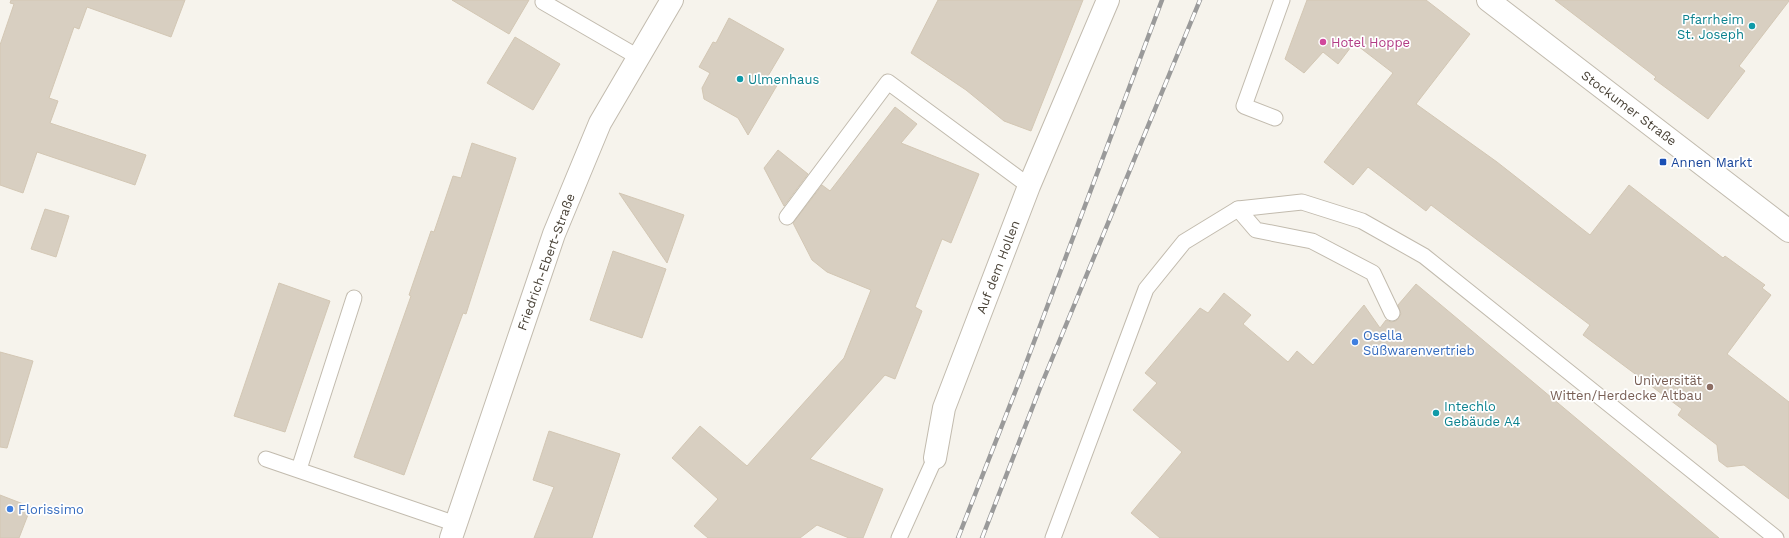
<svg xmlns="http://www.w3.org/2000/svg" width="1789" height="538" font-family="'Work Sans',sans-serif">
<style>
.building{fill:#d8cfc1;stroke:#d3c7b4}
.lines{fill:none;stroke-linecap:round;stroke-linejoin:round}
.service-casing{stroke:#c2bbae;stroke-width:17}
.minor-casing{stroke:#c2bbae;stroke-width:24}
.tertiary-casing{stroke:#c2bbae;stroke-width:24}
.service{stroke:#fff;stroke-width:15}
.minor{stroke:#fff;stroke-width:22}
.tertiary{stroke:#fff;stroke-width:22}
.rail-casing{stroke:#9a9a9a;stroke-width:4.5}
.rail{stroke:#fff;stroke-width:3;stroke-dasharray:9;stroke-linecap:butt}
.culture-dot{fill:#0f9aa8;stroke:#fff;stroke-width:1.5}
.hotel-dot{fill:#d1479c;stroke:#fff;stroke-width:1.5}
.transit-dot{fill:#1a4fb4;stroke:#fff;stroke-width:1.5}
.shop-dot{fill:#3f7fe0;stroke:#fff;stroke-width:1.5}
.education-dot{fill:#8d6e63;stroke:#fff;stroke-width:1.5}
.labels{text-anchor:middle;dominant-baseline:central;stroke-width:3.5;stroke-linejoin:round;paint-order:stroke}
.culture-label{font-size:13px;fill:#0d838f;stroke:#fff;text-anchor:start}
.hotel-label{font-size:13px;fill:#b23c85;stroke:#fff;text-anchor:start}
.street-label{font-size:13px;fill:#4b4439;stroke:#fff}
.transit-label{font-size:13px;fill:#164399;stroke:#fff;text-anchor:start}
.shop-label{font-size:13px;fill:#366cbe;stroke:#fff;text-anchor:start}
.education-label{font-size:13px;fill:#785e54;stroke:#fff;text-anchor:end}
</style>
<rect width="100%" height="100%" fill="#f6f3ec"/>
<g class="building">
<path d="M 11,0 L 185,0 L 171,37 L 87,7 L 79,29 L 74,27 L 49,98 L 58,101 L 50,123 L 146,155 L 135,185 L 37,152 L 23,193 L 0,185 L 0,45 L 14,4 L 10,3 Z"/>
<path d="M 452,0 L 529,0 L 509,34 Z"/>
<path d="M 938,0 L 1083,0 L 1031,131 L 1004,121 L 966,90 L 911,53 Z"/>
<path d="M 1307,0 L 1426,0 L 1470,34 L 1416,104 L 1497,162 L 1590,235 L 1629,185 L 1723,258 L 1725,256 L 1765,285 L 1762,288 L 1771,295 L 1727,354 L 1789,402 L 1789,499 L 1744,465 L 1727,467 L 1719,461 L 1717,445 L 1678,415 L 1682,409 L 1583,335 L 1590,325 L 1431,205 L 1426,211 L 1368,167 L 1353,185 L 1324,162 L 1393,73 L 1354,43 L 1338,64 L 1323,52 L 1304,73 L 1285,59 Z"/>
<path d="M 1555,0 L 1789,0 L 1789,1 L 1739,66 L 1745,71 L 1708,119 L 1654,79 L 1656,77 Z"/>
<path d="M 729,18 L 784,49 L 768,76 L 779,82 L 748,135 L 738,118 L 704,99 L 702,88 L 710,73 L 699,67 L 713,42 L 716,43 Z"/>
<path d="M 515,37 L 560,64 L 533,110 L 487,83 Z"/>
<path d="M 895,107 L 917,124 L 901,143 L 979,174 L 951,243 L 942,239 L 915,307 L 922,311 L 895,379 L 885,375 L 810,459 L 883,489 L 863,538 L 849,538 L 817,525 L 800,538 L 708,538 L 694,526 L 718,499 L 672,458 L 700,426 L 747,466 L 844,358 L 871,290 L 827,272 L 812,260 L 793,223 L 822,185 L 830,191 Z"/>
<path d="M 472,143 L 516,158 L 466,314 L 463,313 L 404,475 L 354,457 L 411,296 L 409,295 L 431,231 L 434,232 L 453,176 L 461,178 Z"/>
<path d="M 778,150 L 808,174 L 784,206 L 764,168 Z"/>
<path d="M 619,193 L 684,215 L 667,263 Z"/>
<path d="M 45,209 L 69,216 L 56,257 L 31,249 Z"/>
<path d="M 613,251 L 666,269 L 642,338 L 590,320 Z"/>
<path d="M 279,283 L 330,301 L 285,432 L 234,416 Z"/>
<path d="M 1416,284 L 1719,538 L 1160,538 L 1131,513 L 1182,452 L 1133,410 L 1157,383 L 1145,373 L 1200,308 L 1208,313 L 1224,293 L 1251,315 L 1243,324 L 1288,362 L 1297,351 L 1313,365 L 1364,305 L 1380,328 L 1386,320 L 1391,322 L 1396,321 L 1401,314 L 1398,305 Z"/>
<path d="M 0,352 L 33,361 L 7,448 L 0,447 Z"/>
<path d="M 549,431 L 620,454 L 592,538 L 534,538 L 554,487 L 533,480 Z"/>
<path d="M 0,495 L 31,507 L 19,538 L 0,538 Z"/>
</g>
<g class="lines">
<defs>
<g id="service">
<path d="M 543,2 L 638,57"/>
<path d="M 1275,118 L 1244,106 L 1282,0"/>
<path d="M 1238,209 L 1256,230 L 1312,241 L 1373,273 L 1392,313"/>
<path d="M 787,217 L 888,82 L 1029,186"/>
<path d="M 266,459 L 456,524"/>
<path d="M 299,469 L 354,298"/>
<path d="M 899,538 L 935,458"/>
<path d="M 1053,538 L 1146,289 L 1184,242 L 1238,209 L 1302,202 L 1362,221 L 1424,256 L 1776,538"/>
</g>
<g id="minor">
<path d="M 1488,0 L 1789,231"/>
<path d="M 935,458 L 944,408 L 1029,186 L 1108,0"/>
</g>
<path id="tertiary" d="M 451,538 L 554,234 L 600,123 L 672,0"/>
</defs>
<use href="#service" class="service-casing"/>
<use href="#minor" class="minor-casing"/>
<use href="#tertiary" class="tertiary-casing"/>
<use href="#service" class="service"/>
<use href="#minor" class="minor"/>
<use href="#tertiary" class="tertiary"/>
<defs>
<g id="rail">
<path d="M 958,538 L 1019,382 L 1162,0"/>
<path d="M 982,538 L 1040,388 L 1200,0"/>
</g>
</defs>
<use href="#rail" class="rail-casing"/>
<use href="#rail" class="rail"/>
</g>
<g class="culture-dot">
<circle cx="1752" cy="26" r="4"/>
<circle cx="740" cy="79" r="4"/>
<circle cx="1436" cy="413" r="4"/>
</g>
<circle class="hotel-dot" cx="1323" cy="42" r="4"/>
<rect class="transit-dot" x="1659" y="158" width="8" height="8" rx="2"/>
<g class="shop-dot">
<circle cx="1355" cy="342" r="4"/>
<circle cx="10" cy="509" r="4"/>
</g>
<circle class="education-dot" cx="1710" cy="387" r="4"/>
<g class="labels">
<g class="culture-label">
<text x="1744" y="19" text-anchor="end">Pfarrheim<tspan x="1744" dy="15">St. Joseph</tspan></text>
<text x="748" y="79">Ulmenhaus</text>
<text x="1444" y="406">Intechlo<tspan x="1444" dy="15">Gebäude A4</tspan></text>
</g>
<g class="hotel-label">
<text x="1331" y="42">Hotel Hoppe</text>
</g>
<g class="street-label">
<text transform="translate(1629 108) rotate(37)">Stockumer Straße</text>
<text transform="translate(546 262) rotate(-70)">Friedrich-Ebert-Straße</text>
<text transform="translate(998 267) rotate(-69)">Auf dem Hollen</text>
</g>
<g class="transit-label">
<text x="1671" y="162">Annen Markt</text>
</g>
<g class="shop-label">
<text x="1363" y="335">Osella<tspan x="1363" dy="15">Süßwarenvertrieb</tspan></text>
<text x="18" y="509">Florissimo</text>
</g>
<g class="education-label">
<text x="1702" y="380">Universität<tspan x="1702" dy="15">Witten/Herdecke Altbau</tspan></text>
</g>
</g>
</svg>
